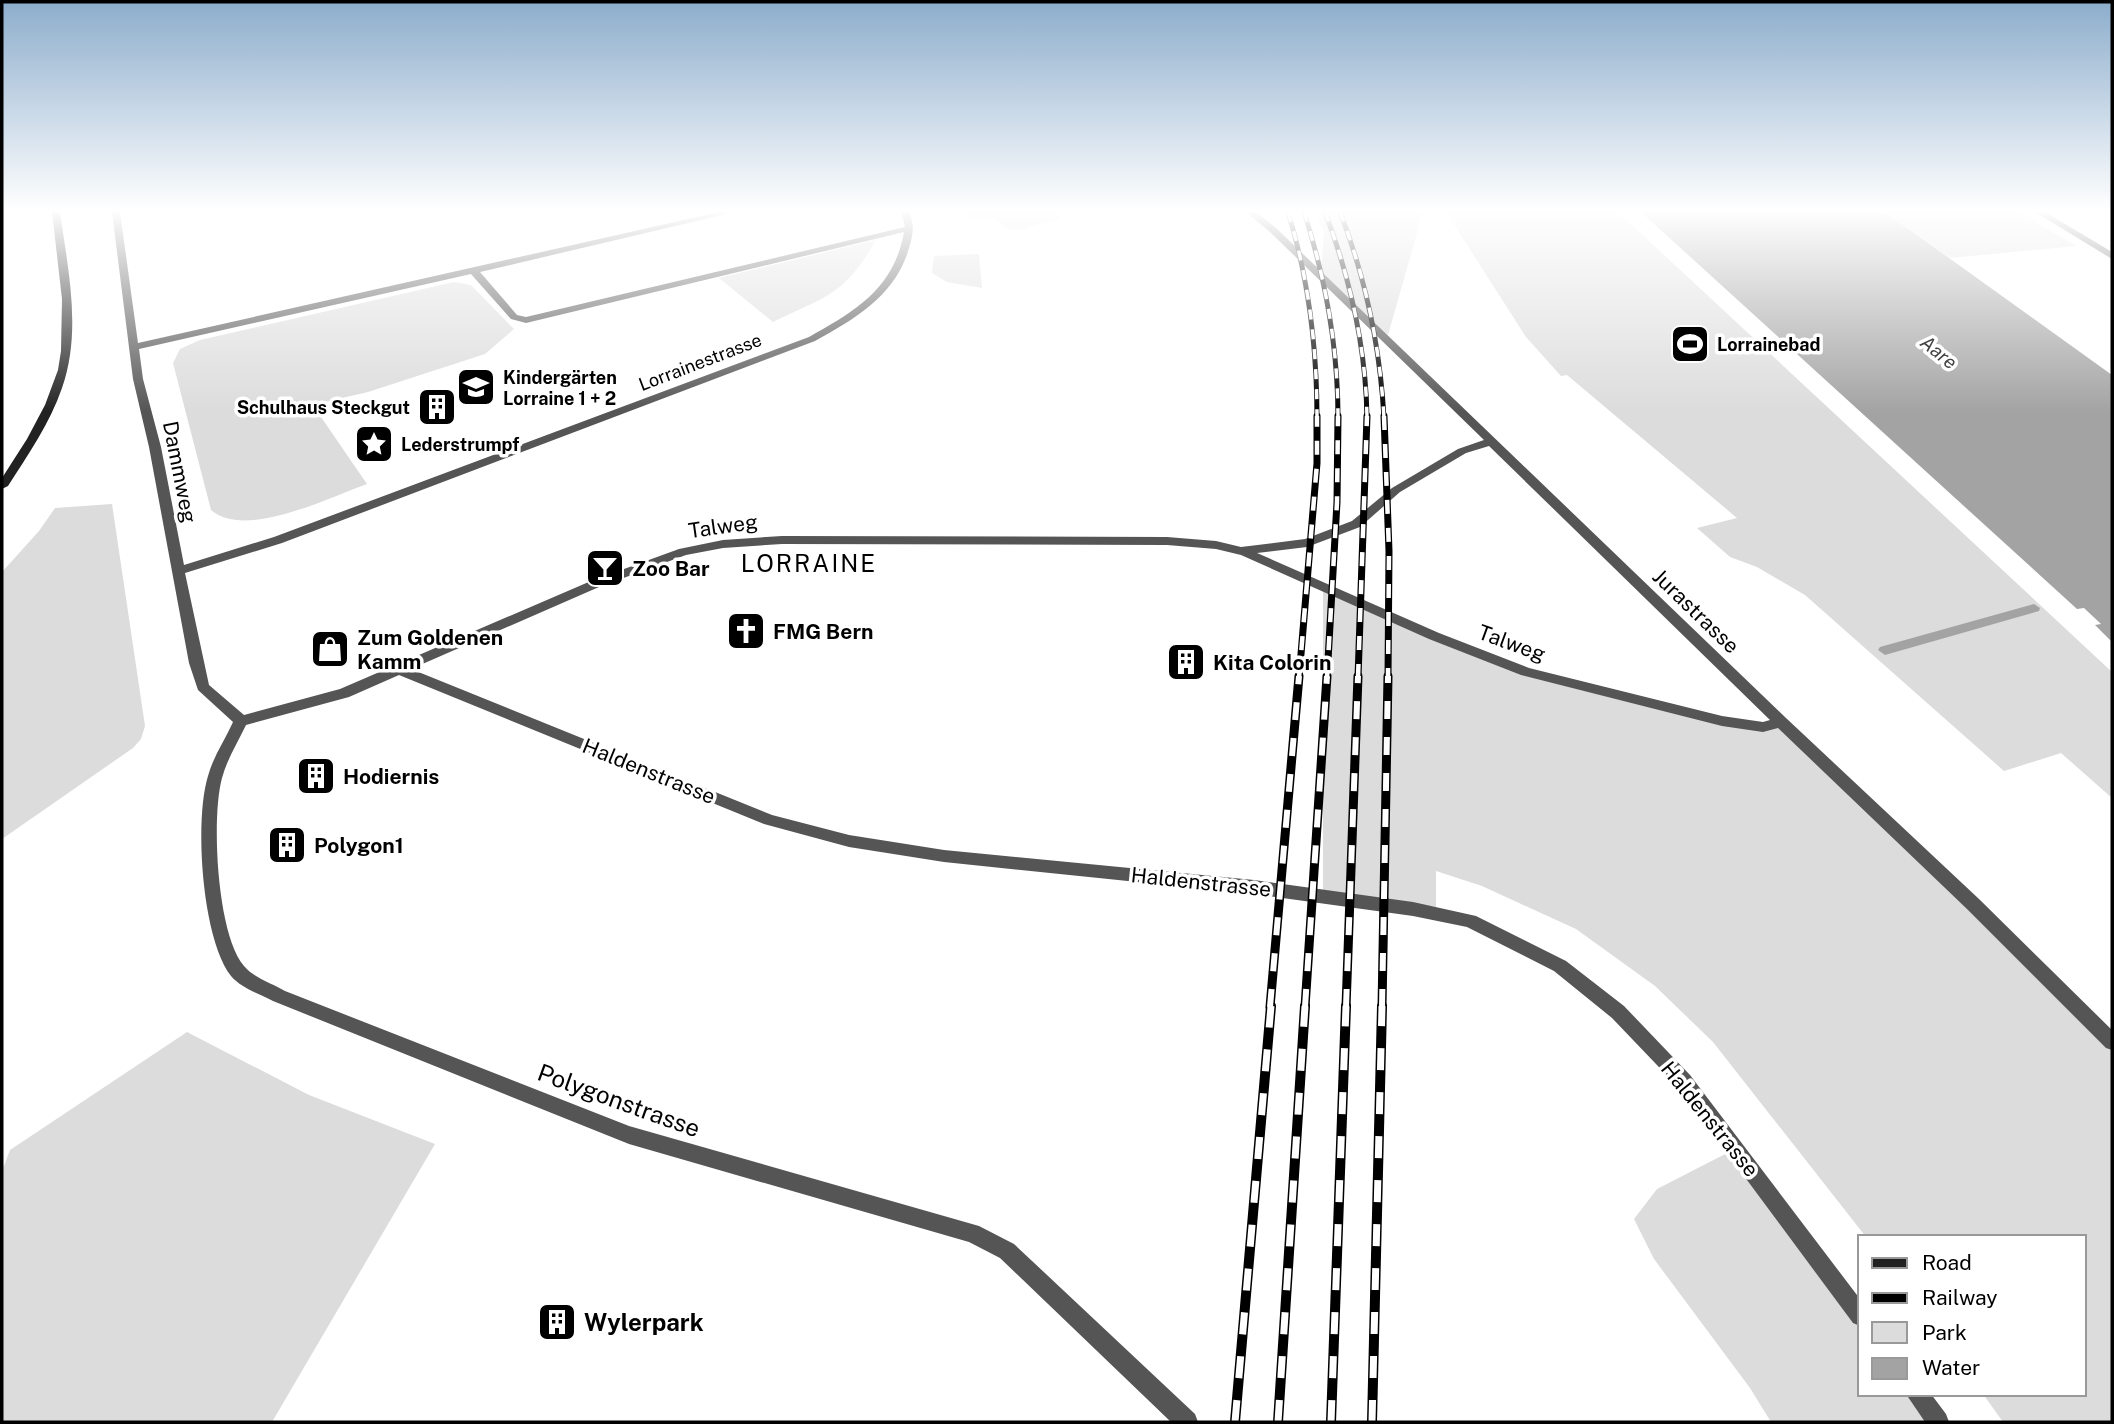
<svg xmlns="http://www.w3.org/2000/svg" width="2114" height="1424" font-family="'Public Sans',sans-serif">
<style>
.green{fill:#dcdcdc}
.water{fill:#a3a3a3}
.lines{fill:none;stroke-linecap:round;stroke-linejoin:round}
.stream{fill:#a3a3a3;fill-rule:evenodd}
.minor{fill:#555;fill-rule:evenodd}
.secondary{fill:#222;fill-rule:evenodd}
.rail-far3-casing{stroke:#000;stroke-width:5}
.rail-far2-casing{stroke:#000;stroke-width:7}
.rail-far1-casing{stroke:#000;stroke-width:9}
.rail-casing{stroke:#000;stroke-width:10}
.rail-far3{stroke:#fff;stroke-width:3.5;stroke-dasharray:10;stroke-linecap:butt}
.rail-far2{stroke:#fff;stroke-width:4.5;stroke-dasharray:14;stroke-linecap:butt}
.rail-far1{stroke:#fff;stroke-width:6;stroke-dasharray:18;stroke-linecap:butt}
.rail{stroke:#fff;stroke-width:7;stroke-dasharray:22;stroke-linecap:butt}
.labels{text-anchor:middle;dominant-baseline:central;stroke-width:7;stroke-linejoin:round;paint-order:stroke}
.far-poi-label{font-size:18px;font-weight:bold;fill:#000;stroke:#fff;text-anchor:start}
.far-street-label{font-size:18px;fill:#000;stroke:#fff}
.far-water-label{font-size:19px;font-style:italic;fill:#444;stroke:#fff}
.street-label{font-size:21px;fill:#000;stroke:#fff}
.poi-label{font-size:21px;font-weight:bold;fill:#000;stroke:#fff;text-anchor:start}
.quarter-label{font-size:24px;letter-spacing:2px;fill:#000;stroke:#fff}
.near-street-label{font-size:24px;fill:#000;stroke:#fff}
.near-poi-label{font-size:24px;font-weight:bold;fill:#000;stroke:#fff;text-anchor:start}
</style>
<rect width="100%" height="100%" fill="#fff"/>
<g class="green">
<path d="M 968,212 L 1061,212 L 1062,214 L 1059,220 C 1053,222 1047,221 1042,223 C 1024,228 1012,237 996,219 L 970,218 Z"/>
<path d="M 1315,212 L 1423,212 L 1388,335 L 1321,272 L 1324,232 Z"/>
<path d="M 1446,212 L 1618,212 L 2112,672 L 2112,798 L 2061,753 L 2004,771 L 1805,595 L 1757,567 L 1730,557 L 1697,528 L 1737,518 L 1567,375 L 1561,376 L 1526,337 Z"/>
<path d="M 1885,212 L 2019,212 L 2076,246 L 1950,258 Z"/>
<path d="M 876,240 C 844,296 826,296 773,322 L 719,278 Z"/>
<path d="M 979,254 L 982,288 L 947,282 L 932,273 L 934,256 Z"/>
<path d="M 454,282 L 471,285 L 514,329 L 485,354 L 368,392 L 316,404 L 321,417 L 367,484 C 330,497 245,540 211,510 L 173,363 L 180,349 L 200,340 Z"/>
<path d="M 112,504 L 145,726 L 141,739 L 133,748 L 2,839 L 2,572 L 39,531 L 55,508 Z"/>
<path d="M 1323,591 L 1504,666 L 1722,724 L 1784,725 L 1970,905 L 2112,1048 L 2112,1422 L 2003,1422 L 1983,1394 L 2084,1394 L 2084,1237 L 1866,1237 L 1713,1042 L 1655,986 L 1576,929 L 1482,886 L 1436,871 L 1436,907 L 1323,890 Z"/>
<path d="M 187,1032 L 309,1095 L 435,1144 L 272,1422 L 2,1422 L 2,1171 L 10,1150 Z"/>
<path d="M 1733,1150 L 1860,1322 L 1860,1394 L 1913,1394 L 1933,1422 L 1771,1422 L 1750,1388 L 1654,1259 L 1634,1219 L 1657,1189 Z"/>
</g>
<path class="water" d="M 1641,212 L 1885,212 L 2112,375 L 2112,642 L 2095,625 L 2101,624 L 2084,608 L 2077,609 Z"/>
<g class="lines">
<path class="stream" d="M 2034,604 L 2040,608 L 2039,611 L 1885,655 L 1878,650 L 1880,647 Z"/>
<g class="minor">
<path d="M 112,212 L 120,212 L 138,343 L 719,212 L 735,212 L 480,272 L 517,315 L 526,317 L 905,227 L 901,212 L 909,212 C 915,225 913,235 909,248 C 896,295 855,319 815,341 L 282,543 L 185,573 L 209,685 L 244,715 L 340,689 L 591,581 L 679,549 L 723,540 L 782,536 L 1167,537 L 1216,541 L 1241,547 L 1305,539 L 1352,521 L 1392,488 L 1458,449 L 1484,440 L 1270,232 L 1246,212 L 1256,212 L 1276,228 L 1786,718 L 1979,899 L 2112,1030 L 2112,1050 L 2106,1048 L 1967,909 L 1778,728 L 1763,732 L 1722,726 L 1521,675 L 1429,639 L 1241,555 L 1216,549 L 1167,545 L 782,544 L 723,548 L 686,555 L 599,587 L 411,669 L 772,815 L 849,835 L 944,850 L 1254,880 L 1413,902 L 1476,916 L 1566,961 L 1624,1006 L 1690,1075 L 1860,1299 L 1860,1326 L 1853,1323 L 1678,1087 L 1612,1018 L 1554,971 L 1467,927 L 1413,916 L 1254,894 L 944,862 L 849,847 L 764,824 L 399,675 L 349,697 L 246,725 C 238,742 227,759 222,778 C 211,818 217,935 244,966 C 254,978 272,983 285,991 L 629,1126 L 979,1226 L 1014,1244 L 1195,1414 L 1198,1422 L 1171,1422 L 1000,1258 L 969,1242 L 629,1144 L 273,1001 C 260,994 241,988 231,976 C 202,939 194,821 208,776 C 213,757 225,740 233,722 L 198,690 L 189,663 L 149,447 L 133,379 ZM 904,232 C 894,289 855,311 809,337 L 274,537 L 184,565 L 161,447 L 143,379 L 139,349 L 471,274 L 511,319 L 526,323 ZM 1489,446 L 1770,720 L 1763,722 L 1722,716 L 1529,668 L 1439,633 L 1257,553 L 1307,547 L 1360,527 L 1400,492 L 1466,453 Z"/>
<path d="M 2035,212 L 2045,212 L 2112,252 L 2112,259 Z"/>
<path d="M 1906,1394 L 1931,1394 L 1946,1414 L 1949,1422 L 1925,1422 Z"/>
</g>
<path class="secondary" d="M 52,212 L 60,212 C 68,270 82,331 62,388 C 50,423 28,455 8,486 L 2,489 L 2,478 L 27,439 L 45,405 L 58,370 L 61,351 L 62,299 Z"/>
<defs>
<g id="rail-far3">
<path d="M 1288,212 C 1309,280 1317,347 1317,418"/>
<path d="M 1304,212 C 1326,280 1338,347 1338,418"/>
<path d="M 1325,212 C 1350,278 1366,347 1367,418"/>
<path d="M 1340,212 C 1366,279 1380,346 1384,418"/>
</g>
<g id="rail-far2">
<path d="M 1384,416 L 1389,551 L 1388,678"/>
<path d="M 1299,678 L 1317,463 L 1317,416"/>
<path d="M 1327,678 L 1337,502 L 1338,416"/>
<path d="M 1358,678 L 1367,416"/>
</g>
<g id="rail-far1">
<path d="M 1270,1007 L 1299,676"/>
<path d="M 1305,1007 L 1327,676"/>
<path d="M 1346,1007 L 1358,676"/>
<path d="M 1382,1007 L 1388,676"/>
</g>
<g id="rail">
<path d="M 1235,1422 L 1271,1006"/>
<path d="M 1278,1422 L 1305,1006"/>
<path d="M 1331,1422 L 1346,1006"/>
<path d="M 1372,1422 L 1382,1006"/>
</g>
</defs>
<use href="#rail-far3" class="rail-far3-casing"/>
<use href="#rail-far2" class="rail-far2-casing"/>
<use href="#rail-far1" class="rail-far1-casing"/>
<use href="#rail" class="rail-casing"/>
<use href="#rail-far3" class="rail-far3"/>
<use href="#rail-far2" class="rail-far2"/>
<use href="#rail-far1" class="rail-far1"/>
<use href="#rail" class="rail"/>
</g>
<linearGradient id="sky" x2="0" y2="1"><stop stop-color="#8cadcc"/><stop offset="0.51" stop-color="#fff"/><stop offset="1" stop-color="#fff" stop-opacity="0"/></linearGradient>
<rect width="2114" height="412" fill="url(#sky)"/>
<defs>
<symbol id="stadium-square" viewBox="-11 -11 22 22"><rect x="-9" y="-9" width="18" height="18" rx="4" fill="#000" stroke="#fff"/><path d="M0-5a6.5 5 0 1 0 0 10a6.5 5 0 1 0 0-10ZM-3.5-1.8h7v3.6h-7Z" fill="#fff"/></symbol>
<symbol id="school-square" viewBox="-11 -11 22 22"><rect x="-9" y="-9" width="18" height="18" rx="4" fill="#000" stroke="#fff"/><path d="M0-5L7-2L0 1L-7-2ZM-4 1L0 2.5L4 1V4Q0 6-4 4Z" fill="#fff"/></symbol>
<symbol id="building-square" viewBox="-11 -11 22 22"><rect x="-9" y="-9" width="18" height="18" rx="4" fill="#000" stroke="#fff"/><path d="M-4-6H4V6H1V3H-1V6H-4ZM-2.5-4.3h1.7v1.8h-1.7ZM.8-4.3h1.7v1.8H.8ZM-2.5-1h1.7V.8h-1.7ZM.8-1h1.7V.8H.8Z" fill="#fff"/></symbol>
<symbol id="sight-square" viewBox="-11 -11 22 22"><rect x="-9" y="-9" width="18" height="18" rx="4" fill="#000" stroke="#fff"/><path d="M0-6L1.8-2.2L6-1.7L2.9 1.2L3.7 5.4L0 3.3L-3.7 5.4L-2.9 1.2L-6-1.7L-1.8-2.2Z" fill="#fff"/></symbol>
<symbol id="bar-square" viewBox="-11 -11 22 22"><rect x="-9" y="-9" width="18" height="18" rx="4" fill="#000" stroke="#fff"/><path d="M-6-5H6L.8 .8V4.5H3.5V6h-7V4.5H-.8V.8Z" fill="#fff"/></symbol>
<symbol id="church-square" viewBox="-11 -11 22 22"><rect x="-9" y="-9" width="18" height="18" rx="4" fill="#000" stroke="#fff"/><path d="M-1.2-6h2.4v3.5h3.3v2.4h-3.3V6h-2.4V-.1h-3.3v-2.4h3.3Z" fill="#fff"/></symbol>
<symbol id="shop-square" viewBox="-11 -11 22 22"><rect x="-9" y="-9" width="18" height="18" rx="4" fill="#000" stroke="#fff"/><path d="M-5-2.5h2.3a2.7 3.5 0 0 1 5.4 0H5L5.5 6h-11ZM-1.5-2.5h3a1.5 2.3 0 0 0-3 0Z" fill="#fff"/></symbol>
</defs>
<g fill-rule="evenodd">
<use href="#stadium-square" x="1668" y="322" width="44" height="44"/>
<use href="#school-square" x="454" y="365" width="44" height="44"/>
<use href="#building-square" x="415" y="385" width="44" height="44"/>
<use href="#sight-square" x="352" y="422" width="44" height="44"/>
<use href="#bar-square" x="583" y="546" width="44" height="44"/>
<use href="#church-square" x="724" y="609" width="44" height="44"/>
<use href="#shop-square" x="308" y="627" width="44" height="44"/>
<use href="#building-square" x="1164" y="640" width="44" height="44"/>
<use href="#building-square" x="294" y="754" width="44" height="44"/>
<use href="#building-square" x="265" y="823" width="44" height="44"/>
<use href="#building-square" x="535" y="1300" width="44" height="44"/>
</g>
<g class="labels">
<g class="far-poi-label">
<text x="1717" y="344">Lorrainebad</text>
<text x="503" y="377">Kindergärten<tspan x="503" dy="21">Lorraine 1 + 2</tspan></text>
<text x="410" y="407" text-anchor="end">Schulhaus Steckgut</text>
<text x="401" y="444">Lederstrumpf</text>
</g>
<g class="far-street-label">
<text transform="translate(700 362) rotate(-21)">Lorrainestrasse</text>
</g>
<g class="far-water-label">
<text transform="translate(1939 352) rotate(39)">Aare</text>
</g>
<g class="street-label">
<text transform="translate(180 472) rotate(79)">Dammweg</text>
<text transform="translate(723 526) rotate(-8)">Talweg</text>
<text transform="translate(1696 611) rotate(44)">Jurastrasse</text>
<text transform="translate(1512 643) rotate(20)">Talweg</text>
<text transform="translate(649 771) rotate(22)">Haldenstrasse</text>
<text transform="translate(1201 882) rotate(6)">Haldenstrasse</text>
<text transform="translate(1710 1119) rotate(51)">Haldenstrasse</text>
</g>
<g class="poi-label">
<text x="632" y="568">Zoo Bar</text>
<text x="773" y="631">FMG Bern</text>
<text x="357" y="637">Zum Goldenen<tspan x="357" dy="24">Kamm</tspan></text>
<text x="1213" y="662">Kita Colorin</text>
<text x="343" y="776">Hodiernis</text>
<text x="314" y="845">Polygon1</text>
</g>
<g class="quarter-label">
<text x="809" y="563">LORRAINE</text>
</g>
<g class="near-street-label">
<text transform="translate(619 1100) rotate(20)">Polygonstrasse</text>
</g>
<g class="near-poi-label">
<text x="584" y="1322">Wylerpark</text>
</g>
</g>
<rect width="2114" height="1424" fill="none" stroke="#000000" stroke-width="7"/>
<rect x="1858" y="1235" width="228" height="161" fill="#ffffff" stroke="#999999" stroke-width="2"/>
<rect x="1872" y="1258" width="35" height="10" fill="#222222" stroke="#999999" stroke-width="2"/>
<text x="1922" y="1270" font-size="21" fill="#000000">Road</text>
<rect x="1872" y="1293" width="35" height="10" fill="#000000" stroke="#999999" stroke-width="2"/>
<text x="1922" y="1305" font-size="21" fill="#000000">Railway</text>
<rect x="1872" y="1322" width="35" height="21" fill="#dcdcdc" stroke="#999999" stroke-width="2"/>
<text x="1922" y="1340" font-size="21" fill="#000000">Park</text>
<rect x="1872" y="1358" width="35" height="21" fill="#a3a3a3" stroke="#999999" stroke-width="2"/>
<text x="1922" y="1375" font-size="21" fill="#000000">Water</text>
</svg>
